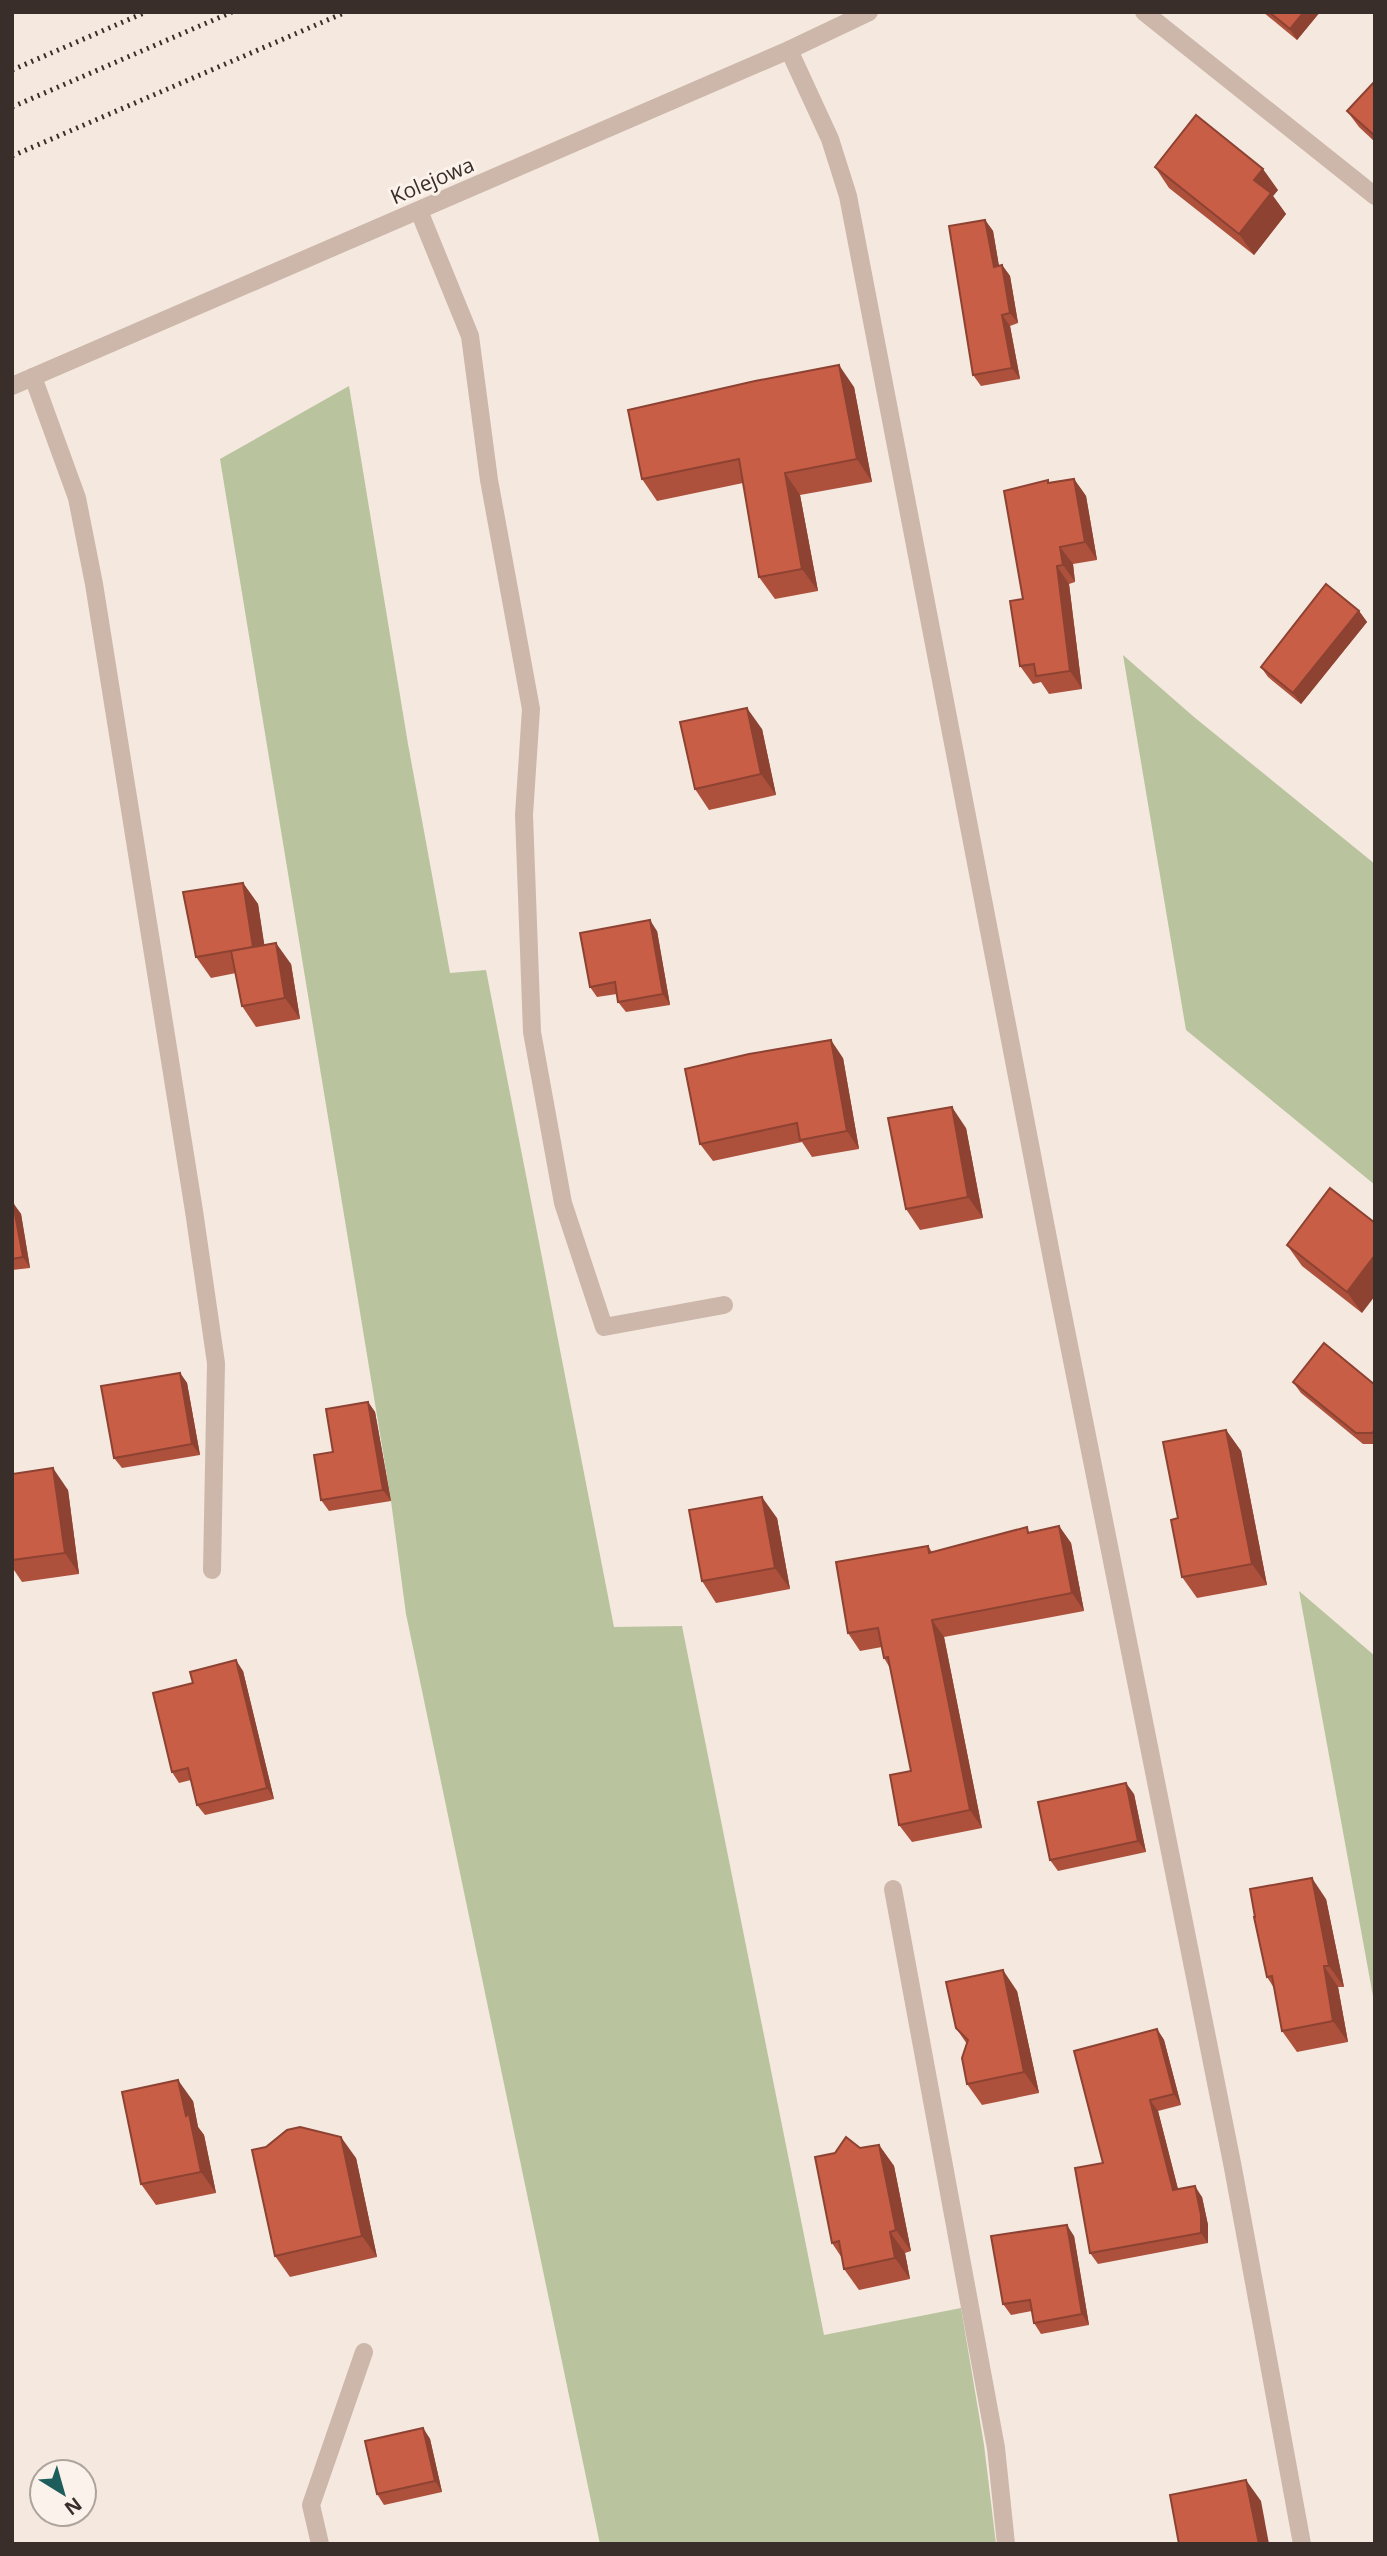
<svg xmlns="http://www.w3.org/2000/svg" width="1387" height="2556" font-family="'Open Sans',sans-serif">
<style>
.green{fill:#b9c39e}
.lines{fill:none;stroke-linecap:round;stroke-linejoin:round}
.lane{stroke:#ccb7aa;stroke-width:18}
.street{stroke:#ccb7aa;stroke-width:18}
.rail{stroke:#3a2e2a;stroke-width:5;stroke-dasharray:2 5;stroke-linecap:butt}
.wall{fill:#ad513d}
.shaded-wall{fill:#8d4232}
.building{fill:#c95e47;stroke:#8d4232;stroke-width:2}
.labels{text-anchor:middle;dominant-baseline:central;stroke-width:6;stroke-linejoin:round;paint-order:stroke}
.street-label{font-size:21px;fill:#3a2e2a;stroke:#fbf3eb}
</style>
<rect width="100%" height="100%" fill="#f4e8df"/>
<g class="green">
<path d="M 349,386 L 408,744 L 450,973 L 486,970 L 614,1627 L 682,1626 L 824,2335 L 961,2308 L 984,2445 L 996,2544 L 600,2544 L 406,1614 L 391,1501 L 220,459 Z"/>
<path d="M 1123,655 L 1194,717 L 1375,864 L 1375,1185 L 1186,1030 Z"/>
<path d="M 1299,1591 L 1375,1656 L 1375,2007 Z"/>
</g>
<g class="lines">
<g class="lane">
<path d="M 789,50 L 830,139 L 848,196 L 1057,1285 L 1233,2168 L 1302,2544"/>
<path d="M 419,211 L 470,336 L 489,480 L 531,709 L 524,815 L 532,1032 L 563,1203 L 604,1327 L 724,1305"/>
<path d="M 33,377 L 77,498 L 94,584 L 194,1211 L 216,1363 L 212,1570"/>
<path d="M 893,1889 L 996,2448 L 1006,2544"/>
<path d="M 320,2544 L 311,2505 L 364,2352"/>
</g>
<g class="street">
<path d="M 1144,12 L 1375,196"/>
<path d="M 12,386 L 789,50 L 869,12"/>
</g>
<g class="rail">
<path d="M 12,70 L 146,12"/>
<path d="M 12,107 L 232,12"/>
<path d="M 12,156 L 346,12"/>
</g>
</g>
<g class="wall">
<path d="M 1263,12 L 1320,12 L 1297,40 Z"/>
<path d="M 1375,81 L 1375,142 L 1359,127 L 1347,111 Z"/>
<path d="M 1155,167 L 1278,190 L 1273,196 L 1286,214 L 1254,255 L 1169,188 Z"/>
<path d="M 985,220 L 993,231 L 999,266 L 1002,265 L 1010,276 L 1018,323 L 1010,326 L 1020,379 L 981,386 L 973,375 Z"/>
<path d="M 854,387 L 872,482 L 800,495 L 818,591 L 775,599 L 759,577 L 743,483 L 657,501 L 642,479 Z"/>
<path d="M 1074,479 L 1086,496 L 1097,560 L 1073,564 L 1075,582 L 1069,584 L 1082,689 L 1049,694 L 1041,682 L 1033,684 L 1020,666 L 1023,599 L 1050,483 Z"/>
<path d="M 1359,611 L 1367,622 L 1301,704 L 1268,677 L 1261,667 Z"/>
<path d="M 762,729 L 776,795 L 709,810 L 695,789 Z"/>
<path d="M 243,883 L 258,904 L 264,945 L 291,964 L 300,1019 L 256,1027 L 242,1006 L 236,973 L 211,978 L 196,957 Z"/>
<path d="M 657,931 L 670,1005 L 626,1012 L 618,1002 L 617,994 L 597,997 L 590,987 Z"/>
<path d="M 843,1058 L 859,1149 L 812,1157 L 802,1142 L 713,1161 L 700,1144 Z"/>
<path d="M 966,1128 L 983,1218 L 920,1230 L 906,1209 Z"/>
<path d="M 1330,1188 L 1362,1313 L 1302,1266 L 1287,1245 Z"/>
<path d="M 12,1203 L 13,1203 L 21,1214 L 30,1268 L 12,1270 Z"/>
<path d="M 180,1373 L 187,1383 L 200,1455 L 122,1468 L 114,1458 Z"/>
<path d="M 1293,1382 L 1375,1385 L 1375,1444 L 1363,1444 L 1301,1393 Z"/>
<path d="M 368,1402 L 375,1412 L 391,1501 L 329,1511 L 321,1500 L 333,1452 Z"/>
<path d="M 1226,1430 L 1241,1451 L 1267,1585 L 1197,1598 L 1182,1577 Z"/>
<path d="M 12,1474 L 68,1490 L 79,1574 L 22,1582 L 12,1567 Z"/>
<path d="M 777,1518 L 790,1589 L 716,1603 L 702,1581 Z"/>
<path d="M 1059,1526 L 1071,1543 L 1084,1611 L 944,1637 L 982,1828 L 912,1842 L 899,1825 L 911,1771 L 890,1668 L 884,1658 L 882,1647 L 860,1651 L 848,1633 L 928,1546 L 932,1552 Z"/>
<path d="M 243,1671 L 274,1799 L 205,1815 L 197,1805 L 191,1780 L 179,1783 L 172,1772 Z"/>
<path d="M 1134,1794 L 1146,1852 L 1058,1871 L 1050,1860 Z"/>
<path d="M 1326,1899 L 1344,1987 L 1338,1987 L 1348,2042 L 1297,2052 L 1282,2031 L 1274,1988 L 1267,1977 Z"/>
<path d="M 1017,1991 L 1039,2093 L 982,2105 L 967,2084 L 967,2044 L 956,2028 Z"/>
<path d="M 1157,2029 L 1164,2040 L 1181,2105 L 1158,2111 L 1178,2189 L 1202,2197 L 1208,2225 L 1208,2243 L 1098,2264 L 1090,2253 L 1103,2163 Z"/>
<path d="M 193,2101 L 198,2127 L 204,2135 L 216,2193 L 156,2205 L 141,2184 Z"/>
<path d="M 879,2145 L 894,2166 L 911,2251 L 905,2253 L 910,2279 L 859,2290 L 844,2269 L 842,2258 L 832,2243 L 860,2148 Z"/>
<path d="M 266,2147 L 356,2158 L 377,2257 L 290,2277 L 275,2256 Z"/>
<path d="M 1074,2236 L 1089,2325 L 1041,2334 L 1034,2323 L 1032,2311 L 1011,2315 L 1003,2304 Z"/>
<path d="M 423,2428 L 430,2439 L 442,2492 L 384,2505 L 377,2494 Z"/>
</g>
<g class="shaded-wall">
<path d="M 1304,12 L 1320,12 L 1297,40 L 1290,29 Z"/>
<path d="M 1263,169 L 1278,190 L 1273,196 L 1286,214 L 1254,255 L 1239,234 L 1254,180 Z"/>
<path d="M 985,220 L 993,231 L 1001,278 L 994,267 Z"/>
<path d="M 1002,265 L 1010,276 L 1018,323 L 1010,313 Z"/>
<path d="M 1002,315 L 1010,326 L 1020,379 L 1012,368 Z"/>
<path d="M 839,365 L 854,387 L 872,482 L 857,459 Z"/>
<path d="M 785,473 L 800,495 L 818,591 L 802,569 Z"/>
<path d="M 1074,479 L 1086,496 L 1097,560 L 1085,542 Z"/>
<path d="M 1060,547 L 1073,564 L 1075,582 L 1063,565 Z"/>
<path d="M 1057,566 L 1069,584 L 1082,689 L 1070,671 Z"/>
<path d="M 1359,611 L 1367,622 L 1301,704 L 1293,693 Z"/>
<path d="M 747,708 L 762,729 L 776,795 L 761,774 Z"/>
<path d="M 243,883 L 258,904 L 268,968 L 253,947 Z"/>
<path d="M 650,920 L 657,931 L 670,1005 L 663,994 Z"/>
<path d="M 276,943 L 291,964 L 300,1019 L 285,998 Z"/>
<path d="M 831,1040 L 843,1058 L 859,1149 L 847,1131 Z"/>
<path d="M 952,1107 L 966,1128 L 983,1218 L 968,1197 Z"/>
<path d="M 13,1203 L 21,1214 L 30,1268 L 23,1257 Z"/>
<path d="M 1375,1255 L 1375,1296 L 1362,1313 L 1347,1292 Z"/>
<path d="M 180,1373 L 187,1383 L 200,1455 L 192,1444 Z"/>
<path d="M 368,1402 L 375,1412 L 391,1501 L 383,1490 Z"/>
<path d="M 1226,1430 L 1241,1451 L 1267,1585 L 1252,1564 Z"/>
<path d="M 53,1468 L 68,1490 L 79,1574 L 65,1553 Z"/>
<path d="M 762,1497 L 777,1518 L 790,1589 L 775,1568 Z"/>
<path d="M 1059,1526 L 1071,1543 L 1084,1611 L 1072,1593 Z"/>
<path d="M 932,1620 L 944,1637 L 982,1828 L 970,1810 Z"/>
<path d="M 236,1660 L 243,1671 L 274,1799 L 267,1788 Z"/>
<path d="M 1126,1783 L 1134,1794 L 1146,1852 L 1138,1841 Z"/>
<path d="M 1312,1878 L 1326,1899 L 1344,1987 L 1329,1966 Z"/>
<path d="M 1324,1966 L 1338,1987 L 1348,2042 L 1333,2021 Z"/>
<path d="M 1003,1970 L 1017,1991 L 1039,2093 L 1024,2072 Z"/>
<path d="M 1157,2029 L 1164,2040 L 1181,2105 L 1174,2094 Z"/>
<path d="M 178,2080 L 193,2101 L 198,2127 L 204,2135 L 216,2193 L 201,2172 L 186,2116 Z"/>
<path d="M 1150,2100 L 1158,2111 L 1181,2201 L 1173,2190 Z"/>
<path d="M 341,2137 L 356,2158 L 377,2257 L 362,2236 Z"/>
<path d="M 879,2145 L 894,2166 L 911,2251 L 896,2230 Z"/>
<path d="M 1195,2186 L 1202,2197 L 1208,2225 L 1208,2243 L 1201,2233 Z"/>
<path d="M 1067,2225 L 1074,2236 L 1089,2325 L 1082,2314 Z"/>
<path d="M 890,2232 L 905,2253 L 910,2279 L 895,2258 Z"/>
<path d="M 423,2428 L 430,2439 L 442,2492 L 435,2481 Z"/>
<path d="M 1246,2480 L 1261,2501 L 1269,2544 L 1259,2544 Z"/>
</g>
<g class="building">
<path d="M 1269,12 L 1304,12 L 1290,29 Z"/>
<path d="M 1375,81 L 1375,136 L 1347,111 Z"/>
<path d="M 1196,115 L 1263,169 L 1254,180 L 1271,193 L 1239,234 L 1155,167 Z"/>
<path d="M 985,220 L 994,267 L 1002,265 L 1010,313 L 1002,315 L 1012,368 L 973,375 L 949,226 Z"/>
<path d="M 839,365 L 857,459 L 785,473 L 802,569 L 759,577 L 739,459 L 642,479 L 628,410 L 755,381 Z"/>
<path d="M 1074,479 L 1085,542 L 1060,547 L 1063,565 L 1057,566 L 1070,671 L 1036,676 L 1034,664 L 1020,666 L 1010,601 L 1023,599 L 1004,491 L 1048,480 L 1048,483 Z"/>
<path d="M 1326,584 L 1359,611 L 1293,693 L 1261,667 Z"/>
<path d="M 747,708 L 761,774 L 695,789 L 680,722 Z"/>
<path d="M 243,883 L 253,947 L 196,957 L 183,892 Z"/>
<path d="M 650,920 L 663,994 L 618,1002 L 615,982 L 590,987 L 580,933 Z"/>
<path d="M 276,943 L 285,998 L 242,1006 L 231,951 Z"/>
<path d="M 831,1040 L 847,1131 L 800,1140 L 797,1123 L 700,1144 L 685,1069 L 749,1054 Z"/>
<path d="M 952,1107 L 968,1197 L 906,1209 L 888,1118 Z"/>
<path d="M 1330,1188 L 1375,1223 L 1375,1255 L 1347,1292 L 1287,1245 Z"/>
<path d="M 12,1203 L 13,1203 L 23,1257 L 12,1259 Z"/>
<path d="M 1324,1343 L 1375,1385 L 1375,1430 L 1372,1433 L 1356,1433 L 1293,1382 Z"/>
<path d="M 180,1373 L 192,1444 L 114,1458 L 101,1386 Z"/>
<path d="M 368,1402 L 383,1490 L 321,1500 L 314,1455 L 333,1452 L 326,1409 Z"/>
<path d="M 1226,1430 L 1252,1564 L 1182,1577 L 1171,1520 L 1178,1518 L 1163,1442 Z"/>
<path d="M 53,1468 L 65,1553 L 12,1560 L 12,1474 Z"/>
<path d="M 762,1497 L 775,1568 L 702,1581 L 689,1510 Z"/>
<path d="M 1059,1526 L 1072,1593 L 932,1620 L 970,1810 L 899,1825 L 890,1775 L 911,1771 L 888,1657 L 884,1658 L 878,1628 L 848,1633 L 836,1562 L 928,1546 L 929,1553 L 1027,1527 L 1028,1533 Z"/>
<path d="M 236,1660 L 267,1788 L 197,1805 L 188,1768 L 172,1772 L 153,1693 L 193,1683 L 190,1672 Z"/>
<path d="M 1126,1783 L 1138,1841 L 1050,1860 L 1038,1802 Z"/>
<path d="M 1312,1878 L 1329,1966 L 1324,1966 L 1333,2021 L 1282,2031 L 1272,1976 L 1267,1977 L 1254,1917 L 1255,1917 L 1250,1889 Z"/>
<path d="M 1003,1970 L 1024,2072 L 967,2084 L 962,2058 L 968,2040 L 956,2028 L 946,1982 Z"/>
<path d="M 1157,2029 L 1174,2094 L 1150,2100 L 1173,2190 L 1195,2186 L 1201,2215 L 1201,2233 L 1090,2253 L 1075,2168 L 1103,2163 L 1074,2051 Z"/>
<path d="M 178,2080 L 186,2116 L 189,2114 L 201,2172 L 141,2184 L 122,2092 Z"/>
<path d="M 300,2127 L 341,2137 L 362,2236 L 275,2256 L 252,2150 L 266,2147 L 287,2130 Z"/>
<path d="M 846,2137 L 860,2148 L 879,2145 L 896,2230 L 890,2232 L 895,2258 L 844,2269 L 839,2241 L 832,2243 L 815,2157 L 835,2153 Z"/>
<path d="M 1067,2225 L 1082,2314 L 1034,2323 L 1030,2300 L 1003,2304 L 991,2236 Z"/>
<path d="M 423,2428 L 435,2481 L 377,2494 L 365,2441 Z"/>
<path d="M 1246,2480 L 1259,2544 L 1179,2544 L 1170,2495 Z"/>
</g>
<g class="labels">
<g class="street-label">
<text transform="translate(432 180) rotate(-23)">Kolejowa</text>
</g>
</g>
<rect width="1387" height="2556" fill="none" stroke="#3a2e2a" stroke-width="28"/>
<g transform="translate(63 2493) rotate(143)"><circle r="33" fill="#fbf3eb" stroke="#aea49e" stroke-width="2"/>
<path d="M0-5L12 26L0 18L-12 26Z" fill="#1d5d5c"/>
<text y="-10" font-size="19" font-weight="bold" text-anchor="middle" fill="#3a2e2a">N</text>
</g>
</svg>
